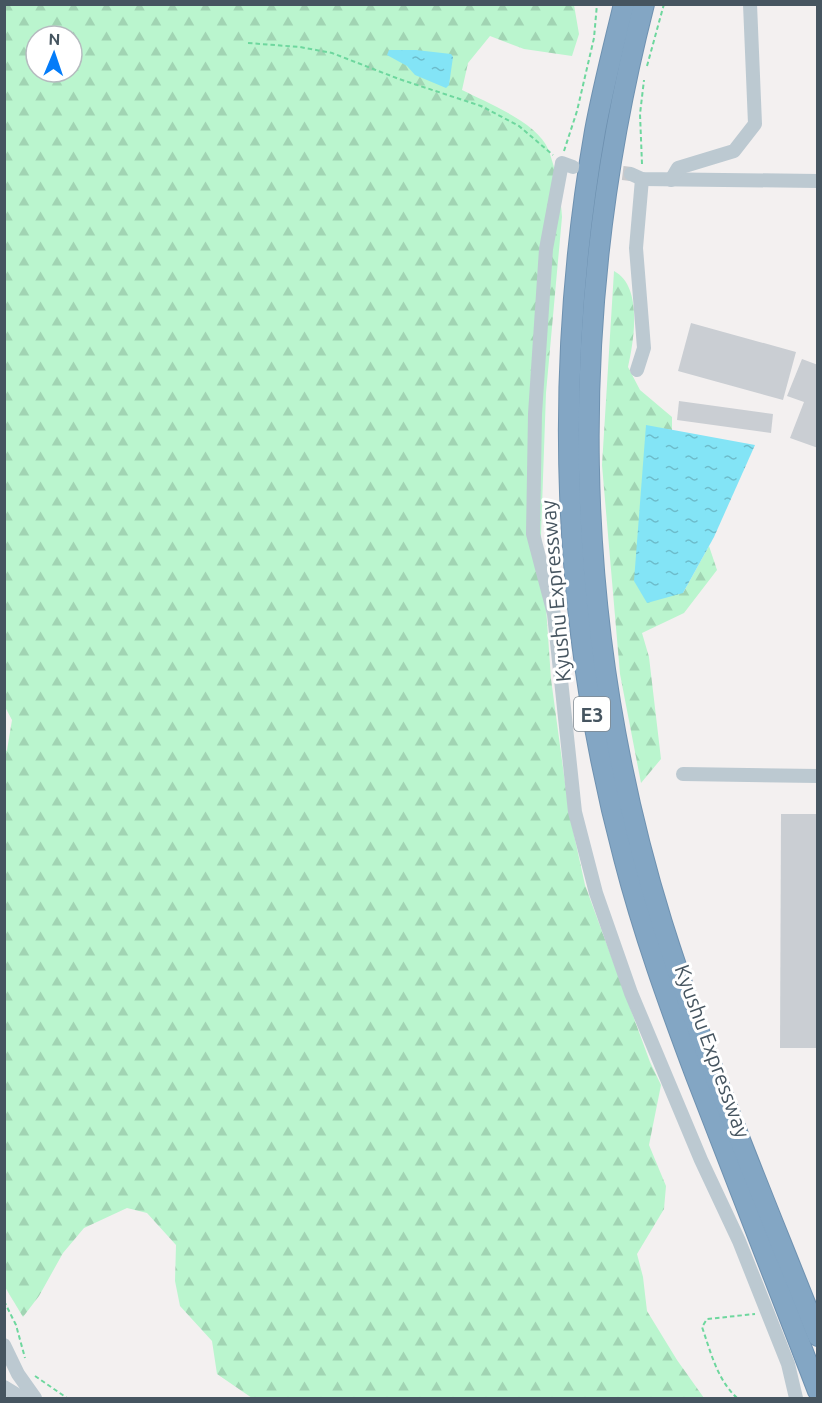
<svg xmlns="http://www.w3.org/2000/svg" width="822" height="1403" font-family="Ubuntu,sans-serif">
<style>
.forest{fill:url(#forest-firs);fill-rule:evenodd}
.water{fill:url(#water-ripples)}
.building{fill:#caced3}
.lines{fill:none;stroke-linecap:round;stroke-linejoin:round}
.minor-tunnel{stroke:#c8c9cc;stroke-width:14;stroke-dasharray:14 7;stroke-linecap:butt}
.highway-casing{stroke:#6e91b0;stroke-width:22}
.path{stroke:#6ed79e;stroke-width:2;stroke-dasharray:4.5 3;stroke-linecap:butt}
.minor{stroke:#bcc9d1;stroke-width:14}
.highway{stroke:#83a6c4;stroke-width:20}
.labels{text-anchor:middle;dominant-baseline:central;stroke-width:6;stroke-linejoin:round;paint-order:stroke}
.shield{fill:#fff;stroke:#7e8890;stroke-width:1.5}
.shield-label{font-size:20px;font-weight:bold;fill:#465560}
.street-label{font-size:21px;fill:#465560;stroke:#fff}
</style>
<defs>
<pattern id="forest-firs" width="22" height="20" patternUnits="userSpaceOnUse" patternTransform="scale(1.5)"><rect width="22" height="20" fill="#baf5ce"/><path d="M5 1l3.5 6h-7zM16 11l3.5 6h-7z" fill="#a1d4b3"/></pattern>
<pattern id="water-ripples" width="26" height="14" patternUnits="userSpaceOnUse" patternTransform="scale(1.5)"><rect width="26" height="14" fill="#83e4f6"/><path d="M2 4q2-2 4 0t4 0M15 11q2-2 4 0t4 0" fill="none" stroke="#6dbccb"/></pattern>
</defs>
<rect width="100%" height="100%" fill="#f3f0f0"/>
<g class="forest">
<path d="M 5,5 L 574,5 L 579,34 L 572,56 L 524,49 L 490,36 L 468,63 L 462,90 C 486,102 538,123 548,149 C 556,169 561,197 562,217 L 546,393 L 541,535 L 551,679 L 569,812 L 585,885 L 650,1062 L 661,1085 L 649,1145 L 666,1186 L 664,1209 L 637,1254 L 643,1277 L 647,1311 L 677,1360 L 704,1398 L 252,1398 L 217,1374 L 212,1341 L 180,1306 L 175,1281 L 176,1245 L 147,1213 L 127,1208 L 84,1228 L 63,1253 L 39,1296 L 23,1317 L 5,1287 L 4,754 L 7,750 L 12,720 L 4,705 ZM 36,36 L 72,36 L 72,72 L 36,72 Z"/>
<path d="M 614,271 C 643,286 634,340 628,367 L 640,390 L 672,417 L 672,430 L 646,426 L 683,593 L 709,546 L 717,570 L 684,613 L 642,633 L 649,657 L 661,759 L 641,783 L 620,674 L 602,465 Z"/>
</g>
<g class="water">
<path d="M 389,50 L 416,50 L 451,54 L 453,57 L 449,85 L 446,88 L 415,75 L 407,66 L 387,55 Z"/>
<path d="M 646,425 L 755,445 L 714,537 L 683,593 L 647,603 L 634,581 Z"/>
</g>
<g class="building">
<path d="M 691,323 L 796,352 L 783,400 L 678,371 Z"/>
<path d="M 802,359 L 818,365 L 818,448 L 790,438 L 804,402 L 787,396 Z"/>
<path d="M 679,401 L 773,414 L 771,433 L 677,420 Z"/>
<path d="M 781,814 L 818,814 L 818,1048 L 780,1048 Z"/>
</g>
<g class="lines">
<path class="minor-tunnel" d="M 581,168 L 631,174"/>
<defs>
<g id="highway">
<path d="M 624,4 C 614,46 603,88 595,131 C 553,372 561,621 624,858 C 643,932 669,1004 696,1076 C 736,1182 778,1286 818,1391"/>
<path d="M 644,4 C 566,308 569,623 662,923 C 706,1063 764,1199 818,1336"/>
</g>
</defs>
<use href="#highway" class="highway-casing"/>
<g class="path">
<path d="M 248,43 L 300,47 L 332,53 L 399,79 L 481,106 L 519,126 L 553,155"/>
<path d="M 647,66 L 664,4"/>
<path d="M 564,151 L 577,111 L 594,38 L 597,4"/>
<path d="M 642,164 L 640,114 L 644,80"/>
<path d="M 4,1301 L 16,1325 L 25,1358"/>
<path d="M 35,1376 L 67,1398"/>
<path d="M 737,1398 C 717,1379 711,1353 702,1327 L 707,1319 L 755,1314"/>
</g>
<g class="minor">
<path d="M 573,167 L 562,163 L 546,249 L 535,414 L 533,534 L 554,614 L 575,812 L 596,893 L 631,993 L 701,1160 L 739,1241 L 788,1364 L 796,1398"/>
<path d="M 631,174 L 642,179 L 818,181"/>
<path d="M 671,180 L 678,168 L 734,151 L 755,124 L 750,4"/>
<path d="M 637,370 L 644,348 L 636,248 L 642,179"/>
<path d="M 683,774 L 818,776"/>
<path d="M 4,1345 L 18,1374 L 35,1398"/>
<path d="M 4,1387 L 22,1398"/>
</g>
<use href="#highway" class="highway"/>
</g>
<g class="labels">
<rect class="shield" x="574" y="697" width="36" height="34" rx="4.5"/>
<g class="shield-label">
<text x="592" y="714">E3</text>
</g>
<g class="street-label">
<text transform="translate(555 591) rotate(-95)">Kyushu Expressway</text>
<text transform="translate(713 1051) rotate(70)">Kyushu Expressway</text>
</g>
</g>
<rect width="822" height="1403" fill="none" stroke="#465560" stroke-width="12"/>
<g transform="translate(54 54) rotate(2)"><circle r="28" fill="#ffffff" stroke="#b5bbbf" stroke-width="1.5"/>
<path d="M0-4.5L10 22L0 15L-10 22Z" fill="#047cf9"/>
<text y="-9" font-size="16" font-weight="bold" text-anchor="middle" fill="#465560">N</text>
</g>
</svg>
